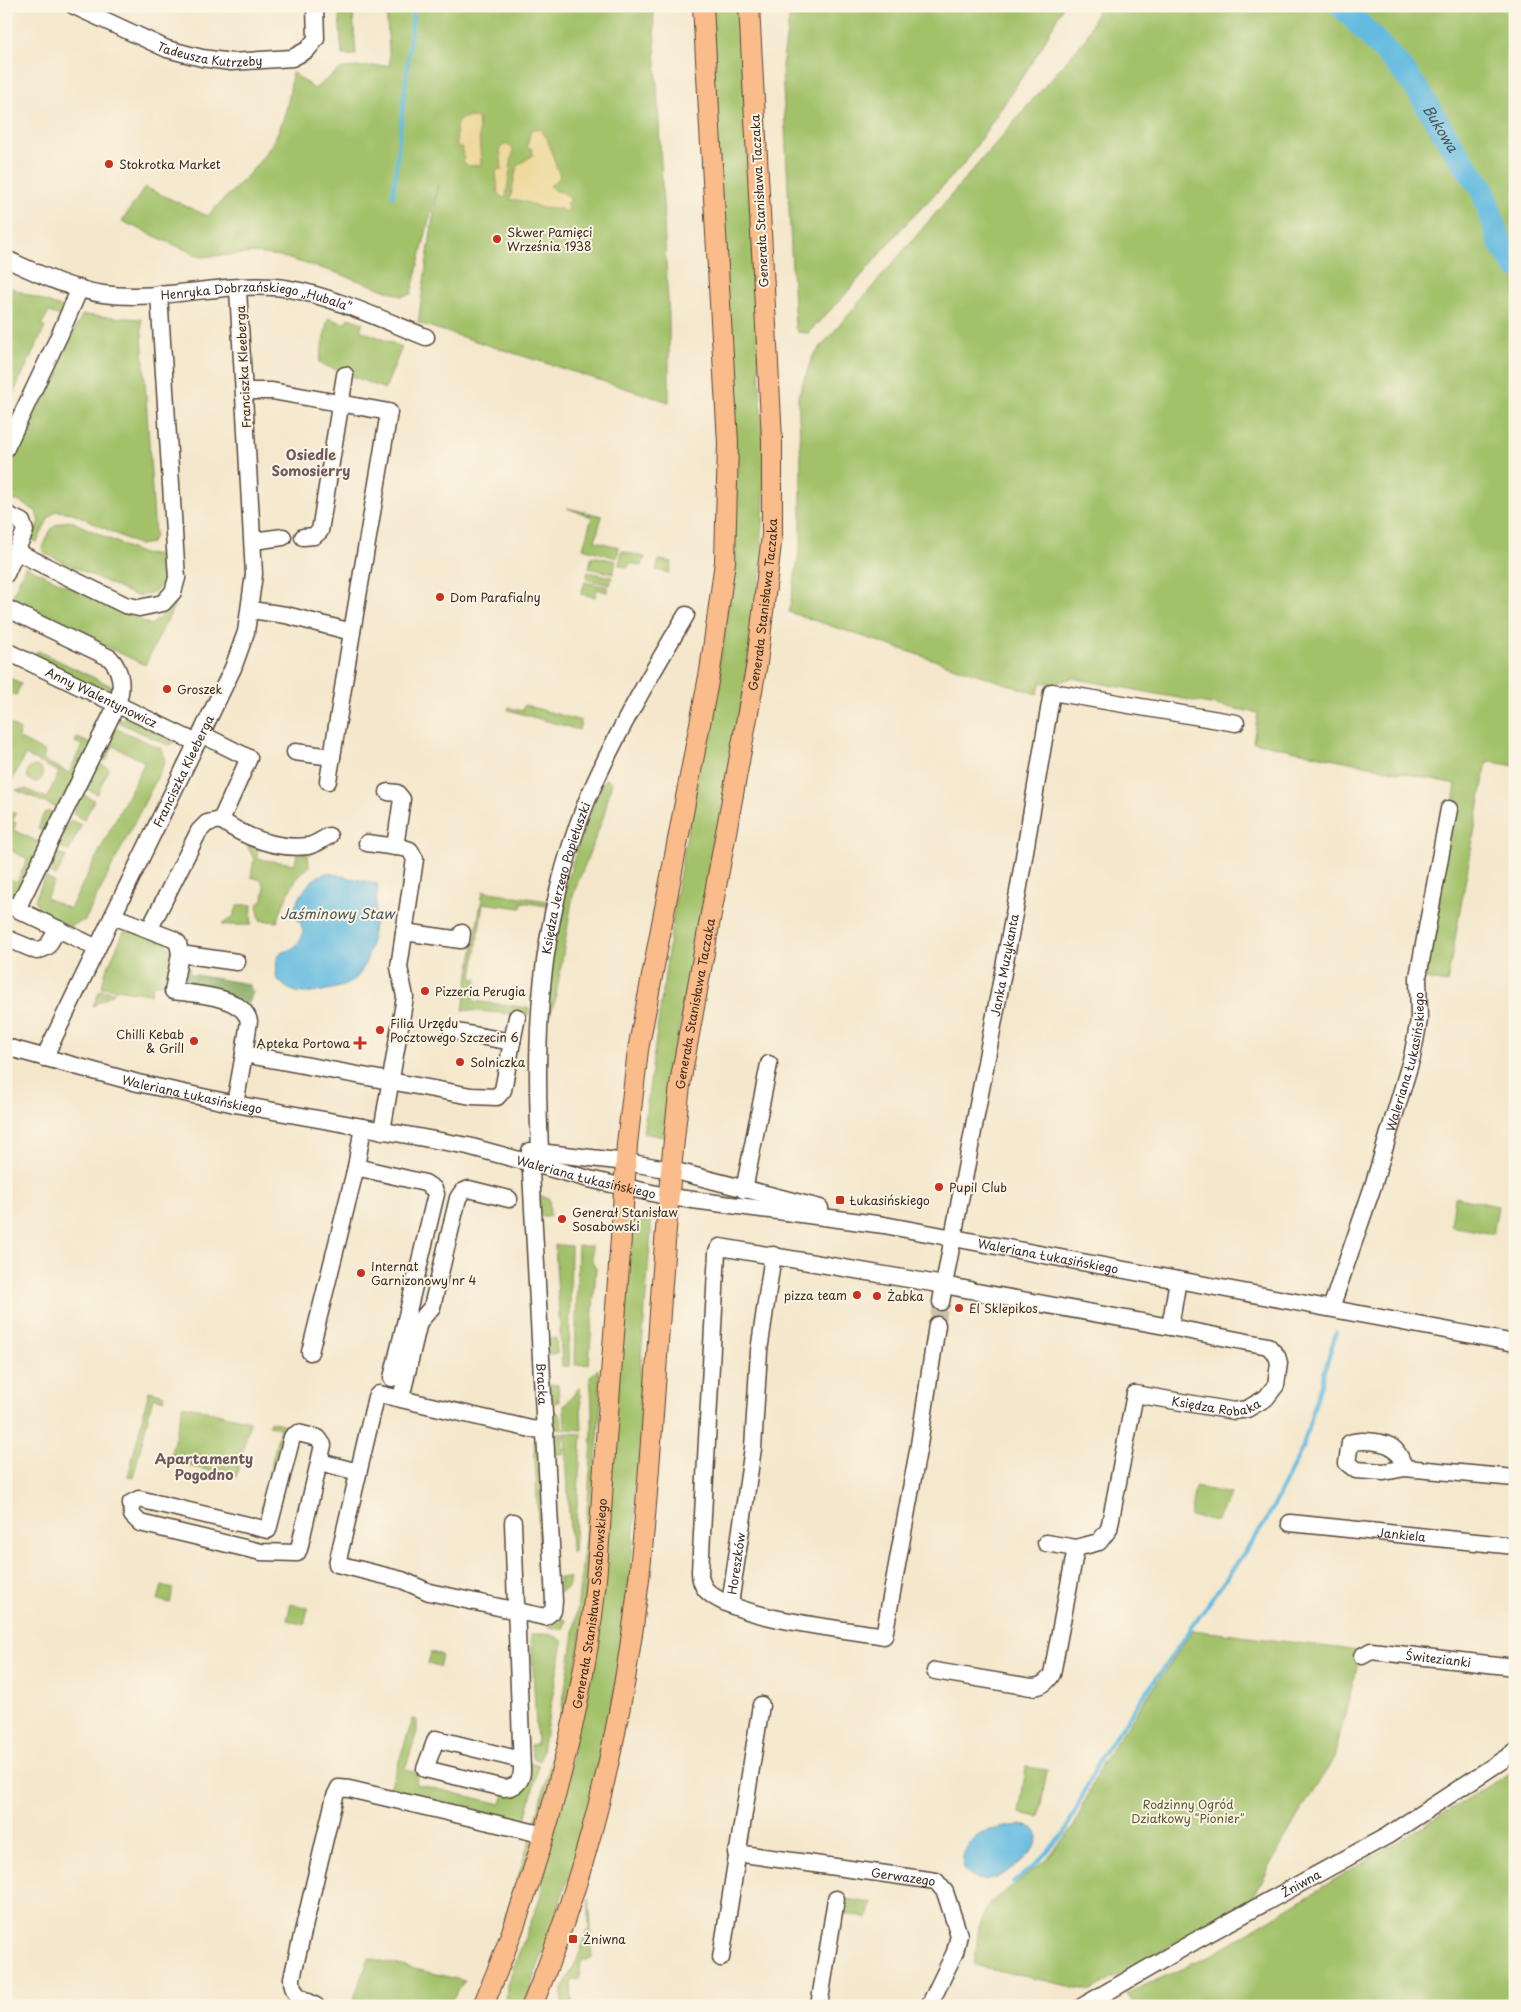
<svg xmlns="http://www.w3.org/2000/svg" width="1521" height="2012" font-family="'Playpen Sans',sans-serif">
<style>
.green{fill:#a2c169;stroke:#6e7644}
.forest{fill:#81a75d;stroke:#5e683e}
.sand{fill:#eeda9e;stroke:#94825e}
.water{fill:#63bbe0;stroke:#4f727f}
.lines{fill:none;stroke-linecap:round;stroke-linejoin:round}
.stream{stroke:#63bbe0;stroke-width:4}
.river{stroke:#63bbe0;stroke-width:24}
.minor-tunnel{stroke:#cfc1a9;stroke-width:16;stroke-dasharray:16 8;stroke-linecap:butt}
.minor-casing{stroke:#574638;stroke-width:19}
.major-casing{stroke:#574638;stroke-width:22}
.minor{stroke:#fff;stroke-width:16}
.major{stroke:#f9bc8a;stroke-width:20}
.poi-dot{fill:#c8321e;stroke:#fcf5e5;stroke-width:2}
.labels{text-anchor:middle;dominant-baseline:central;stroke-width:4;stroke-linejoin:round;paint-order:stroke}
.street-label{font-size:12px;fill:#3b2a1e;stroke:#fcf5e5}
.poi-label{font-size:12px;fill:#3b2a1e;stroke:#fcf5e5;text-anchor:start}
.park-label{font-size:12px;fill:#5a5734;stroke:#fcf5e5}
.water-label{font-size:14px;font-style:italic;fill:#475658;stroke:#fcf5e5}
.neighbourhood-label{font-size:14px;font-weight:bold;fill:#70595e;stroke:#fcf5e5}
</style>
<rect width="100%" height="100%" fill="#fcf5e5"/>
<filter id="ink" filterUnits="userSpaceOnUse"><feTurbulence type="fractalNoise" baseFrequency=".02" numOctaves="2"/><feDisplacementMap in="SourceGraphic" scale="10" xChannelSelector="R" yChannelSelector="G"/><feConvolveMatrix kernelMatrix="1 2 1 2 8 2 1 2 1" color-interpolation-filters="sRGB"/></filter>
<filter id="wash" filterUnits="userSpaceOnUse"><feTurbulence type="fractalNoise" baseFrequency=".0096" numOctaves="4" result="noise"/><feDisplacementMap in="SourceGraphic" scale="20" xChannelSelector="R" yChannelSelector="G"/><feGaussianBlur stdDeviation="1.12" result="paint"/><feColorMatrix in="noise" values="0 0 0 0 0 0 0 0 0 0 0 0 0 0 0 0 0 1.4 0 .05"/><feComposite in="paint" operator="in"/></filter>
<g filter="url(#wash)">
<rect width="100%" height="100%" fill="#f4e7cc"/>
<g class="green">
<path d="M 386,6 L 653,6 L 669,322 L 669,402 L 418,323 L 438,184 L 411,294 L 402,296 L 334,272 L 279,256 L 255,253 L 201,257 L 122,221 L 145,187 L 207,216 C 255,168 287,145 292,72 L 314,89 L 342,68 L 390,65 Z"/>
<path d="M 712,6 L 740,6 L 763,445 L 764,502 L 761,569 L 745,684 L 678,1035 L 664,1137 L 643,1133 L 676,894 L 727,620 Z"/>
<path d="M 791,6 L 1063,6 L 1040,50 L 964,164 L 901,229 L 844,296 L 808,333 L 798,332 L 795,328 L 782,66 Z"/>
<path d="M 1099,6 L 1331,6 L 1399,77 L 1474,196 L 1491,246 L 1515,276 L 1515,766 L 1487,761 L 1447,983 L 1425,979 L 1456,784 L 1253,742 L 1258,713 L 1072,678 L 1052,684 L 1041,682 L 1037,694 L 789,612 L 801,541 L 801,463 L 798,396 L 813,356 L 1086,38 Z"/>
<path d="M 1349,6 L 1515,6 L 1515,253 L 1508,244 L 1490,195 L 1472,163 L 1411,72 Z"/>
<path d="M 353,14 L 356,55 L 342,55 L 339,15 Z"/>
<path d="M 6,286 L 65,309 L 62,317 L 49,312 L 41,325 L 45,327 L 6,409 Z"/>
<path d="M 82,315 L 141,319 L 155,536 L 151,543 L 139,545 L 73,513 L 56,511 L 49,517 L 37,542 L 31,540 L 39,522 L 36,511 L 18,501 L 6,500 L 6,476 Z"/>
<path d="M 328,318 L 345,324 L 348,318 L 363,323 L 360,330 L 402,347 L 385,389 L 319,363 Z"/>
<path d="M 567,508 L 602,516 L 595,541 L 619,547 L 617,558 L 583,548 L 592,517 Z"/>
<path d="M 71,521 L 142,554 L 161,555 C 175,575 158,599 134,595 L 46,554 L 42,550 C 50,532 49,523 71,521 Z"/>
<path d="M 622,551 L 645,557 L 642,566 L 629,563 L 628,568 L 619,565 Z"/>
<path d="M 592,556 L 616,561 L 613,574 L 589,568 Z"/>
<path d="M 659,560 L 672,562 L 669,573 L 656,570 Z"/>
<path d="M 25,566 L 151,625 L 175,604 L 145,665 L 16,604 L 11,600 Z"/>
<path d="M 588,572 L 612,577 L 610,585 L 586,579 Z"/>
<path d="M 585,582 L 608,587 L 607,592 L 597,589 L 595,597 L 581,594 Z"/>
<path d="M 38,651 L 111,686 L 103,693 L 31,657 Z"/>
<path d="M 6,674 L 8,677 L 21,684 L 16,695 L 9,693 L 6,699 Z"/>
<path d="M 525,705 L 581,721 L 579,730 L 508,710 L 509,707 L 522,711 Z"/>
<path d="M 126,718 L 176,742 L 168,745 L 116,721 Z"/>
<path d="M 6,722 L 20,730 L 18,738 L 45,752 L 43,760 L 69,773 L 82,745 L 75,742 L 77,738 L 92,744 L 60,809 L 16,790 L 25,789 L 47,798 L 59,772 L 25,755 L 9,786 L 6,785 Z"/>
<path d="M 115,728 L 162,749 L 165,762 L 85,920 L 70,926 L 39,910 L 35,899 L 45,877 L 54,882 L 46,898 L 70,909 L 145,762 L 113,746 L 106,761 L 99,758 Z"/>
<path d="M 97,763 L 109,768 L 97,794 L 85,788 Z"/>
<circle cx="35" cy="774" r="8"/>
<path d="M 605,779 L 612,782 L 603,818 L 573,895 L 555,1001 L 549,1016 L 544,1018 C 553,935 568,854 605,779 Z"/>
<path d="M 82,794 L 94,800 L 84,820 L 73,814 Z"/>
<path d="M 9,811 L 16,814 L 12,821 L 16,823 L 13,830 L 43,844 L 15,901 L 6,897 L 6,878 L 17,882 L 28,859 L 6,848 L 6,817 Z"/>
<path d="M 49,811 L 56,814 L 47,833 L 38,829 L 44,813 Z"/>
<path d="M 70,820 L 81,825 L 69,851 L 57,845 Z"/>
<path d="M 247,845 L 257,846 L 258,859 L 295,864 L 297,853 L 308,854 L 309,867 C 291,879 284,903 277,922 L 260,920 L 257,905 L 263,900 L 265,886 L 261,880 L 251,877 L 254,859 Z"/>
<path d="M 56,852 L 66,857 L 56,876 L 46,871 Z"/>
<path d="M 483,891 L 547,901 L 546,906 L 522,902 L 521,908 L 483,903 L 472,978 L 477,979 L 473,1001 L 529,1008 L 528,1015 L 463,1010 Z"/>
<path d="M 238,905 L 252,905 L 251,925 L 221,925 L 233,917 Z"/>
<path d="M 132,931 L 167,944 L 173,954 L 169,979 L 162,984 L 153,984 L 151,994 L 102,987 L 105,973 L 124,932 Z"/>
<path d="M 100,990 L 115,992 L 93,1006 Z"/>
<path d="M 539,1195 L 549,1199 L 550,1216 L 540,1216 Z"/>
<path d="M 1455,1197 L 1498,1206 L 1493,1234 L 1451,1226 Z"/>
<path d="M 632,1218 L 651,1221 L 651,1231 L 640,1372 L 640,1464 L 630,1577 L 610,1723 L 577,1852 L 524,2006 L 506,2006 L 507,1985 L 540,1898 L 547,1856 L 570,1771 Z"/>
<path d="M 555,1245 L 571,1246 L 569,1366 L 562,1366 Z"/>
<path d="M 578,1246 L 592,1246 L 592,1261 L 596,1268 L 589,1364 L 575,1365 Z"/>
<path d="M 556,1338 L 557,1354 L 546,1354 L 545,1339 Z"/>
<path d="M 598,1369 L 601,1401 L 582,1625 L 571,1701 L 538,1824 L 534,1826 C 562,1726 578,1625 586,1522 C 590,1474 595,1425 590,1377 Z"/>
<path d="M 548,1384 L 558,1385 L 559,1402 L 550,1403 Z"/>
<path d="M 580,1387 L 582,1430 L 565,1429 L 564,1406 Z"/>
<path d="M 149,1391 L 165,1395 L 164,1400 L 153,1397 L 133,1478 L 128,1477 Z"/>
<path d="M 183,1405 L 250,1421 L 236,1477 L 169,1461 Z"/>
<path d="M 550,1412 L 557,1412 L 561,1417 L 562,1429 L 551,1428 Z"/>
<path d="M 270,1421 L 286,1425 L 265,1511 L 261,1510 L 280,1428 L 269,1425 Z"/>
<path d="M 551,1433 L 562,1433 L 563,1454 L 553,1454 Z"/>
<path d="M 565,1433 L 582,1434 L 574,1552 L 571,1551 Z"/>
<path d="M 534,1440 L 539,1446 L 547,1593 L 542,1590 Z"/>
<path d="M 1195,1487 L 1231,1494 L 1217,1521 L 1190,1516 Z"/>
<path d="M 559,1578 L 570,1578 L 568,1588 L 560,1593 Z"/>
<path d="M 162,1586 L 173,1589 L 170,1603 L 158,1600 Z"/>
<path d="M 291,1604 L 308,1608 L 304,1625 L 287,1620 Z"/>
<path d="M 559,1618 L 566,1620 L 563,1630 L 548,1627 Z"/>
<path d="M 1193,1630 L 1361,1651 L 1334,1758 L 1294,1822 L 1252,1900 L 1091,1991 L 974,1965 L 979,1927 L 989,1904 L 1046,1860 L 1074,1826 L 1102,1763 Z"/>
<path d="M 531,1634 C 542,1634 556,1633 563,1642 L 540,1761 L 532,1758 L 531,1745 L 537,1744 Z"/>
<path d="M 431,1652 L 442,1655 L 439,1667 L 428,1664 Z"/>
<path d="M 413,1719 L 417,1720 L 417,1732 L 405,1769 L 418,1774 L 416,1784 L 501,1804 L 504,1794 L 528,1762 L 539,1765 L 524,1824 L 389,1791 Z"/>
<path d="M 1026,1767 L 1047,1770 L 1039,1817 L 1019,1813 Z"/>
<path d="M 1515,1770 L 1515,2006 L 1137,2006 L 1125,1994 L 1206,1958 Z"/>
<path d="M 530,1839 L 533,1841 L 505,1932 L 501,1931 Z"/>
<path d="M 589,1898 L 593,1958 L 581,1961 L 579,1979 L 571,1981 L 572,2006 L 562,2006 L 562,1990 L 577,1960 L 589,1927 Z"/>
<path d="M 846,1899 L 872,1903 L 868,1918 L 844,1914 Z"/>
<path d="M 369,1958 L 465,1981 L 447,2006 L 351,2006 Z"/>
</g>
<path class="forest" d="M 184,965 L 189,967 L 190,974 L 248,984 L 253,992 L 249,1003 L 178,983 Z"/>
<g class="sand">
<path d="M 469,117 L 478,118 L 481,165 L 468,166 L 464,163 L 462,147 L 457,147 L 456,127 L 459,119 Z"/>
<path d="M 531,129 L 540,129 L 547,138 L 560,177 L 550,186 L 555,191 L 563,192 L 571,200 L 566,203 L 569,210 L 565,212 C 558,205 550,210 542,208 C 530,204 522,199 510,200 L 517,166 L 533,155 L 532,149 L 527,147 Z"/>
<path d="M 505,144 L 512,147 L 513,151 L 506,197 L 503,198 L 498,193 L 496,170 L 502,169 L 500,148 Z"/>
</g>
<g class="water">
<path d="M 328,873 L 378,884 C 375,909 374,959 357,977 C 347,988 330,989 317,992 C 300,995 287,992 276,977 C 277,972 276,963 277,958 C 280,950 288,952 293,948 C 307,937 305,923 291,914 C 300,898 308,876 328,873 Z"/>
<path d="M 1020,1825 C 1067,1830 1010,1875 992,1879 C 959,1886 953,1851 979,1835 C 990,1828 1007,1827 1020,1825 Z"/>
</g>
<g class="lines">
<g class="stream">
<path d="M 393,197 L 414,6"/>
<path d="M 1013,1882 L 1034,1866 L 1065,1832 L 1101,1757 L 1265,1523 L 1302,1449 L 1336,1332"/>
</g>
<path class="river" id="s1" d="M 1342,6 L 1399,66 L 1419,92 L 1452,146 L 1482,188 L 1500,243 L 1515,266"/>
</g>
</g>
<g filter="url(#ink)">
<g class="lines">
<path class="minor-tunnel" d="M 937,1325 L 941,1302"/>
<defs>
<g id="minor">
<path id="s2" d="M 74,6 L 167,49 L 202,58 L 231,62 L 292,58 L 307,50 L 316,39 L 315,6"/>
<path id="s3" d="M 6,259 C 37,273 69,289 103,294 C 160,302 218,283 274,287 C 319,290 383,320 426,337"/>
<path d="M 244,391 L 272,391 L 389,412 L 352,632"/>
<path d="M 6,448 L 60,334 L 80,288"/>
<path d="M 6,514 L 22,522 L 25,531 L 6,574"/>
<path d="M 303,537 L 314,536 L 320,531 L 345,375"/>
<path d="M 253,541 L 283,537"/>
<path d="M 17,552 L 125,605 L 139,608 L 163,603 L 173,592 L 177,578 L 175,548 L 159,294"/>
<path d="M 6,608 L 110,658 C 122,671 123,688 117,704 L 17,909"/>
<path d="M 251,610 L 286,615 L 352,632 L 332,757 L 295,752"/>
<path id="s4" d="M 6,651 L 197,743"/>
<path d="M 328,781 L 332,757"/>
<path d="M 388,792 L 397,793 L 402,799 L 395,847"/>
<path d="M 221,820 C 244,837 278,850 308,846 C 315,845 323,839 329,836"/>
<path d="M 367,843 L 404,848 L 410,850 L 415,859 L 399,967 L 405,997 L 382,1131"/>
<path d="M 6,904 L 58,929"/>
<path d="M 113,916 L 173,939 L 178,943 L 180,954 L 237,962"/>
<path d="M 150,928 L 199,831 L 207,823 L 221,820 L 249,758 L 201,734"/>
<path d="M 404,932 L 461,940 L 462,933"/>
<path d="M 6,938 L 37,951 L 47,947 L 58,929 L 97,948"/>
<path d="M 180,954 L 173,991 C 195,994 243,996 249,1021 L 244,1054"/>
<path d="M 512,1042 L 517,1017"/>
<path id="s5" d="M 6,1047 L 138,1083 L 235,1104 L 468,1146 L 589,1179 L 670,1197 L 884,1225 L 1515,1343"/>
<path id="s6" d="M 44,1058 L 233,668 L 246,632 L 254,574 L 238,289"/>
<path d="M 235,1104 L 244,1054 L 471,1096 L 497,1097 L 503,1090 L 512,1042 L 452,1031"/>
<path d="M 363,1127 L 356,1167 L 425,1183 L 434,1189 L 436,1194 L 392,1378"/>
<path d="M 530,1151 L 626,1162 L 672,1170 L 820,1208"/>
<path id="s7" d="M 530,1153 L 554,1601 L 553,1611 L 545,1617 L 429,1592 L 402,1580 L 337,1564 L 376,1397 L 379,1394 L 531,1429 L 546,1430"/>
<path id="s8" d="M 541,1166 C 533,1038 538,924 586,803 C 613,738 650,676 686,615"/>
<path d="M 744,1190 L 769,1064"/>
<path id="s9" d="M 970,1290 L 944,1285 L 1017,898 L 1052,692 L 1236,723"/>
<path d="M 977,1292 L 1170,1327"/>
<path id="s10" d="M 1331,1308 L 1373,1186 L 1412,1057 L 1419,1020 L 1418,977 L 1449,809"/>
<path d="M 937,1325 L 919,1445 L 884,1636 C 844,1629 733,1619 706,1590 C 702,1585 700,1579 700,1572 L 717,1252 L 720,1247 L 944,1285 L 941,1302"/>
<path d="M 310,1352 L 356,1167"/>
<path d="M 401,1398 L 419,1322 L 432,1307 L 458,1198 L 462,1192 L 469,1189 L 509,1199"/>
<path d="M 298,1433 L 318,1438 L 323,1445 L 299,1549 L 297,1553 L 261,1552 L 140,1523 L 132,1515 L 131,1503 L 139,1499 L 268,1530 L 292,1437 Z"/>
<path d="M 320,1462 L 358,1472"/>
<path d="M 1405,1468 C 1402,1462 1400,1455 1395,1450 C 1388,1441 1360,1439 1350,1443 L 1347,1463 L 1356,1470 L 1384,1472 L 1405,1468 L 1515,1478"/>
<path d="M 513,1522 L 522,1770 C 522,1782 515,1788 504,1788 L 425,1769 L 436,1739 L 521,1760"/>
<path id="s11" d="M 1290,1523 L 1515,1546"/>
<path d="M 1046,1543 L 1076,1548"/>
<path id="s12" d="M 730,1604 L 753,1448 L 759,1351 L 773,1255"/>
<path id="s13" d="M 1362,1656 L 1371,1651 L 1515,1667"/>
<path id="s14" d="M 935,1671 L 1031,1687 C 1041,1687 1047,1683 1052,1674 L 1076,1548 L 1099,1542 L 1109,1529 L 1135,1394 L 1234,1411 L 1247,1409 L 1266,1398 L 1276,1385 L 1279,1363 L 1277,1356 L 1268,1346 L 1170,1327 L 1178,1280"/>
<path id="s15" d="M 736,1853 L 936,1881 L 945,1892 L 959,1935 L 955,1952 L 929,2006"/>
<path d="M 721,1958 L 761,1705"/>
<path d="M 316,2006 C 302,1998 292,1997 292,1978 L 335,1796 L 339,1788 L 349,1789 L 545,1835"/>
<path d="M 819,2006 L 836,1899"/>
<path id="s16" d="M 1083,2006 L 1195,1941 L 1387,1836 L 1515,1752"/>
</g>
<g id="major">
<path id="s17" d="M 483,2006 C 531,1891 566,1774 587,1651 C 598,1586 600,1519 605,1453 C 613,1350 621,1247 627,1144 L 638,1050 L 710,671 L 725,562 L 728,443 L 703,6"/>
<path id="s18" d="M 532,2006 C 588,1871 623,1724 639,1579 C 657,1413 660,1245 681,1078 L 757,663 L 772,535 L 772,439 L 749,6"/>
</g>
</defs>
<use href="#minor" class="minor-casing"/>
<use href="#major" class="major-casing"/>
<use href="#minor" class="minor"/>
<use href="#major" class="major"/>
</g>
</g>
<g class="poi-dot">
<circle cx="109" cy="164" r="5"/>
<circle cx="497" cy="239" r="5"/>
<circle cx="440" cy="597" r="5"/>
<circle cx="167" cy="689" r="5"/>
<circle cx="425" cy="991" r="5"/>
<circle cx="380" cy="1030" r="5"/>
<circle cx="194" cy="1041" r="5"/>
<path d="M357.5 1035.5h5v5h5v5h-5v5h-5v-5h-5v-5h5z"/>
<circle cx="460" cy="1062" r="5"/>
<circle cx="939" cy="1187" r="5"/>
<rect x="835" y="1195" width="10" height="10" rx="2.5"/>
<circle cx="562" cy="1219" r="5"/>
<circle cx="361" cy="1273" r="5"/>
<circle cx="857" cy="1295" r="5"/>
<circle cx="877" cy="1296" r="5"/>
<circle cx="959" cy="1308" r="5"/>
<rect x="568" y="1934" width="10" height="10" rx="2.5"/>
</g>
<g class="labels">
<g class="street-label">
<text stroke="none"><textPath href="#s2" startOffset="146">Tadeusza Kutrzeby</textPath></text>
<text transform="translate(759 201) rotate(-93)">Generała Stanisława Taczaka</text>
<text stroke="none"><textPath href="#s3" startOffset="258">Henryka Dobrzańskiego „Hubala”</textPath></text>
<text transform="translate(243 367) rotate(-93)">Franciszka Kleeberga</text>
<text stroke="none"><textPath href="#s18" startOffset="1425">Generała Stanisława Taczaka</textPath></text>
<text stroke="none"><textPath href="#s4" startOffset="106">Anny Walentynowicz</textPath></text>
<text stroke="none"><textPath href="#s6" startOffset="319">Franciszka Kleeberga</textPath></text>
<text stroke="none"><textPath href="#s8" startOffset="291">Księdza Jerzego Popiełuszki</textPath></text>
<text stroke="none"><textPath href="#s9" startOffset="352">Janka Muzykanta</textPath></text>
<text stroke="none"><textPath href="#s18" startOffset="1020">Generała Stanisława Taczaka</textPath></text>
<text stroke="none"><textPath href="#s10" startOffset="258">Waleriana Łukasińskiego</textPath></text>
<text stroke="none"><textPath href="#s5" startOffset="192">Waleriana Łukasińskiego</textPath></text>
<text stroke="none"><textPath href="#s5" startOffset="595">Waleriana Łukasińskiego</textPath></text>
<text stroke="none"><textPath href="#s5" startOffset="1064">Waleriana Łukasińskiego</textPath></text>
<text stroke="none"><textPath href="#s7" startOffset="231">Bracka</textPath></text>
<text stroke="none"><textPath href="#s14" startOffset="512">Księdza Robaka</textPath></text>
<text stroke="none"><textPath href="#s11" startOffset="112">Jankiela</textPath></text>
<text stroke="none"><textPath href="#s12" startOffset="41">Horeszków</textPath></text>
<text stroke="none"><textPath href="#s17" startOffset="418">Generała Stanisława Sosabowskiego</textPath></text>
<text stroke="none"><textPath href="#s13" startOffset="78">Świtezianki</textPath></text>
<text stroke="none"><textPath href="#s15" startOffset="169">Gerwazego</textPath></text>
<text stroke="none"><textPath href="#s16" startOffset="250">Żniwna</textPath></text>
</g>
<g class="poi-label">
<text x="119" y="164">Stokrotka Market</text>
<text x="507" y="232">Skwer Pamięci<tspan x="507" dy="14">Września 1938</tspan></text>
<text x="450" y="597">Dom Parafialny</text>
<text x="177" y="689">Groszek</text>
<text x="435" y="991">Pizzeria Perugia</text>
<text x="390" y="1023">Filia Urzędu<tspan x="390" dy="14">Pocztowego Szczecin 6</tspan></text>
<text x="184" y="1034" text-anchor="end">Chilli Kebab<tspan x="184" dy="14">&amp; Grill</tspan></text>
<text x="350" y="1043" text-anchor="end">Apteka Portowa</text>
<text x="470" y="1062">Solniczka</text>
<text x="949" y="1187">Pupil Club</text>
<text x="850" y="1200">Łukasińskiego</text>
<text x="572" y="1212">Generał Stanisław<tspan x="572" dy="14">Sosabowski</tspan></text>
<text x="371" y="1266">Internat<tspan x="371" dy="14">Garnizonowy nr 4</tspan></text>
<text x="847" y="1295" text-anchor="end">pizza team</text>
<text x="887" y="1296">Żabka</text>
<text x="969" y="1308">El Sklepikos</text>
<text x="583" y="1939">Żniwna</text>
</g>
<g class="park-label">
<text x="1188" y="1804">Rodzinny Ogród<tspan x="1188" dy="14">Działkowy "Pionier"</tspan></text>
</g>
<g class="water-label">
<text stroke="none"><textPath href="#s1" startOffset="158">Bukowa</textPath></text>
<text x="337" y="913">Jaśminowy Staw</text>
</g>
<g class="neighbourhood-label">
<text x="311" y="454">Osiedle<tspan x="311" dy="16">Somosierry</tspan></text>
<text x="204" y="1458">Apartamenty<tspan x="204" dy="16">Pogodno</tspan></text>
</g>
</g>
<rect width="1521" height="2012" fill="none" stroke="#fcf5e5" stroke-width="25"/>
</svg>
